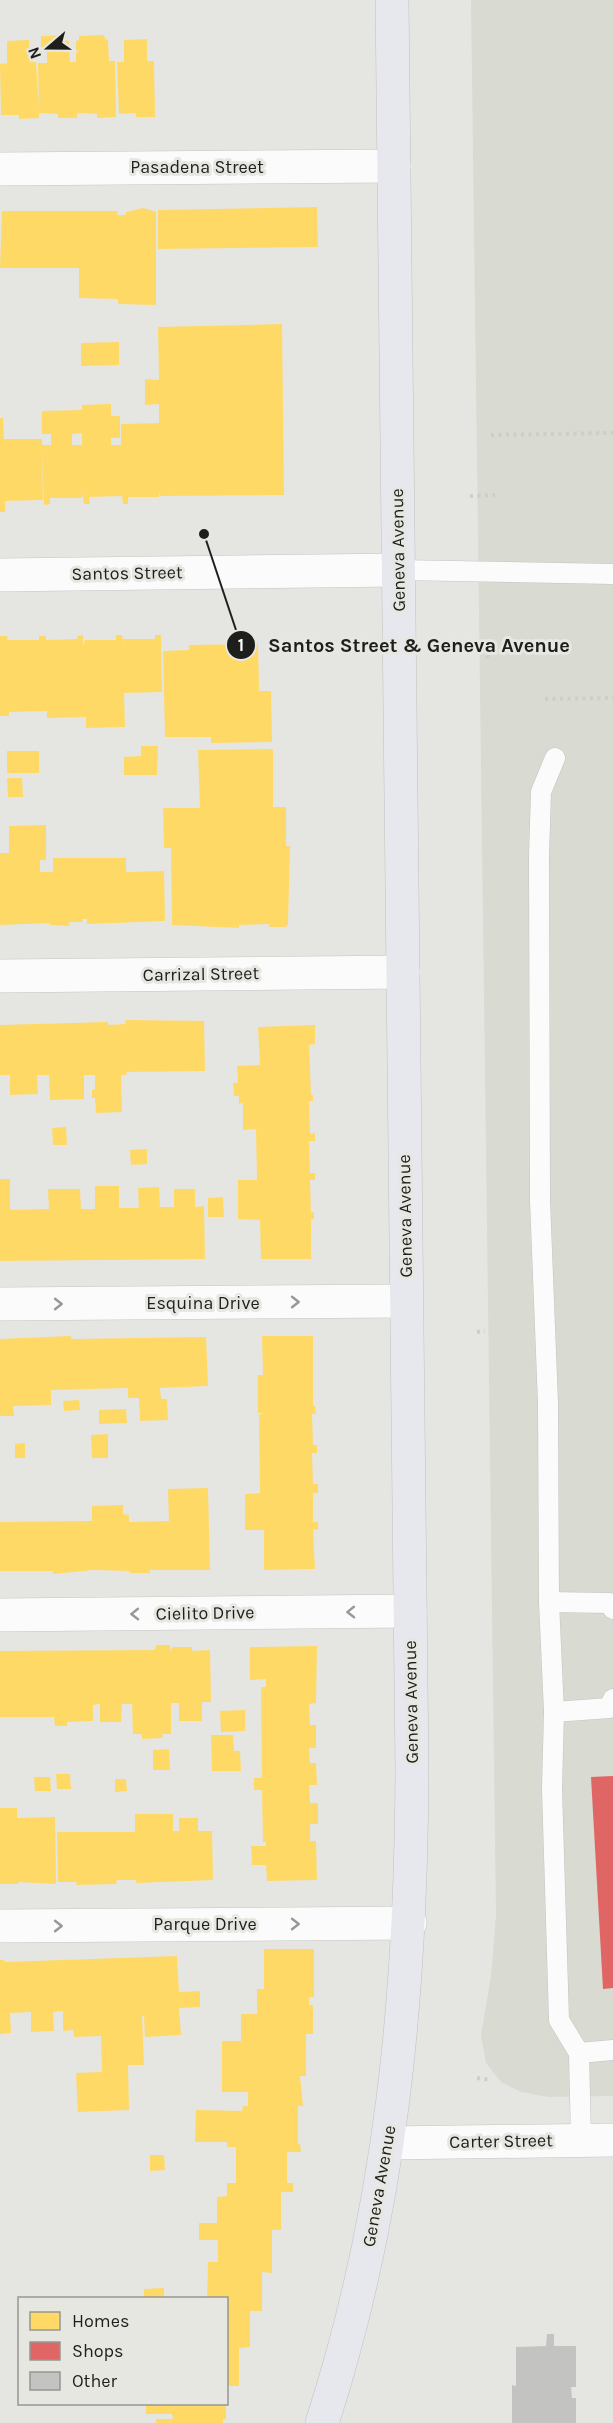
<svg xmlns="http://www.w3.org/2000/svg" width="613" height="2423" font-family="Karla,sans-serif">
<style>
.built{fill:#d9dad1}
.homes{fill:#ffd966;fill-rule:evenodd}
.shops{fill:#e06666}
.building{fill:#c3c4c2}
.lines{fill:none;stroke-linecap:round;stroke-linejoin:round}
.service-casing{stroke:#c4c4c2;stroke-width:21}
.minor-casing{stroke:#c4c4c2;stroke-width:34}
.tertiary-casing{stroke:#c4c4c2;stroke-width:34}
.primary-casing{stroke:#c0c1bf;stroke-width:34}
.path{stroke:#cdcdcc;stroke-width:4;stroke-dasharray:3 4.5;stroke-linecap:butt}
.service{stroke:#fbfbfb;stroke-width:20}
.minor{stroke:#fbfbfb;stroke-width:33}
.tertiary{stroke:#fbfbfb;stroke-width:33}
.primary{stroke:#e7e8ee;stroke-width:33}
.oneway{stroke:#989897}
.labels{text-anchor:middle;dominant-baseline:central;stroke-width:6;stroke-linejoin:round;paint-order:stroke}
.street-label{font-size:18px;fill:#1e1e1d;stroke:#e6e7e1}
.leader{fill:none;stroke:#1e1e1d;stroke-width:2}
.callout-dot{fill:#1e1e1d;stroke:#e6e7e1;stroke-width:2}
.mark-label{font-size:18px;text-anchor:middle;font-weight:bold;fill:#fff}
.callout-label{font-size:20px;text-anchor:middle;font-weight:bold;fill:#1e1e1d;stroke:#e6e7e1;stroke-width:6;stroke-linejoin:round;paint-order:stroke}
</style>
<rect width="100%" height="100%" fill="#e5e6e2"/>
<path class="built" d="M 471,0 L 613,0 L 613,2096 L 548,2097 L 521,2092 L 501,2082 L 486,2063 L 481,2035 L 491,1976 L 496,1915 Z"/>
<g class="homes">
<path d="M 65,35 L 65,40 L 69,41 L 70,62 L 76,62 L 76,41 L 79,40 L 79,36 L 104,35 L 105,39 L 108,40 L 109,61 L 115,61 L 116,117 L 97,118 L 97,114 L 80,113 L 77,114 L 77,118 L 58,118 L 58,114 L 39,113 L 39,118 L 19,119 L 19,115 L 1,115 L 0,64 L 7,63 L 7,41 L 29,40 L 30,62 L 36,62 L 39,108 L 38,63 L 47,63 L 47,47 L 41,47 L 41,36 Z"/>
<path d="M 147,39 L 147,61 L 154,61 L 155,117 L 136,117 L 136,113 L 119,114 L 117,62 L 124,62 L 124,40 Z"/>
<path d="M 317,207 L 318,247 L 158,249 L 158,210 Z"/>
<path d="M 143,208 L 156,212 L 156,305 L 118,304 L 118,299 L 79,298 L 79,268 L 0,268 L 2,211 L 118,211 L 117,215 L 126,215 L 126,212 Z"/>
<path d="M 282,324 L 284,495 L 160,496 L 160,491 L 159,497 L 128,497 L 128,504 L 123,504 L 122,496 L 89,497 L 90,504 L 84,504 L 82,492 L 82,498 L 50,498 L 50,504 L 44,505 L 42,450 L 43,500 L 5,501 L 5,512 L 0,512 L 0,418 L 3,418 L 4,439 L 42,439 L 42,445 L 51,445 L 51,434 L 42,434 L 42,411 L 82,410 L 82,405 L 111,404 L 111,416 L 120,416 L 120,438 L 111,438 L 111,445 L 121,445 L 121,424 L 159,423 L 159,404 L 145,405 L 145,379 L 159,380 L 158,327 ZM 82,433 L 82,445 L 72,445 L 72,434 Z"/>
<path d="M 119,342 L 119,365 L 81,366 L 81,343 Z"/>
<path d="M 83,635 L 83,646 L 85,640 L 116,640 L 116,635 L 122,635 L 124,647 L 123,639 L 155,639 L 155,635 L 161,635 L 162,692 L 124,693 L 125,727 L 86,728 L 86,717 L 47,718 L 47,711 L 9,712 L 9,716 L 0,716 L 0,636 L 8,636 L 7,640 L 39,640 L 39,636 L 46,636 L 46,640 L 77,639 L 77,636 Z"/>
<path d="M 258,644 L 259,691 L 271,691 L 272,742 L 211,743 L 211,737 L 165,737 L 163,651 L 189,650 L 189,645 Z"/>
<path d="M 141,746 L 158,746 L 157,775 L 124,775 L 124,757 L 141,756 Z"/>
<path d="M 273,749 L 273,807 L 286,807 L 286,846 L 290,846 L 288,924 L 286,927 L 269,927 L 269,924 L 239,925 L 239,928 L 172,925 L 171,848 L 164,848 L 163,808 L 200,808 L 198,750 Z"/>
<rect x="7" y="751" width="32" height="22"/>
<path d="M 7,778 L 22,778 L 23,797 L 8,797 Z"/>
<path d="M 46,825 L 46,860 L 40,860 L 40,872 L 53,872 L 53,858 L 126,858 L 126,872 L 164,871 L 165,921 L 87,924 L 87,919 L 82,919 L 83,922 L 69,922 L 70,926 L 50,925 L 50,923 L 0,925 L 0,853 L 9,853 L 9,826 Z"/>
<path d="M 126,1020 L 204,1021 L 205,1071 L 127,1072 L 126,1075 L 121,1075 L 122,1112 L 96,1113 L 95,1098 L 92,1098 L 92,1090 L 95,1089 L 95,1075 L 84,1075 L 84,1099 L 50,1100 L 49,1075 L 37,1075 L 38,1094 L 10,1095 L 10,1075 L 0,1075 L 0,1025 L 108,1022 L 108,1025 L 125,1024 Z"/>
<path d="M 315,1025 L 315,1044 L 309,1045 L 311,1095 L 313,1095 L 313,1101 L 309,1101 L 310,1134 L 315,1133 L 315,1141 L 309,1141 L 310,1173 L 315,1173 L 315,1180 L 310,1180 L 311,1213 L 314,1212 L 314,1219 L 311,1219 L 311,1259 L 261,1259 L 260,1220 L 238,1219 L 238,1180 L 257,1180 L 256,1129 L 243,1130 L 243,1103 L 239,1104 L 239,1096 L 234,1096 L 233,1083 L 238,1083 L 237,1066 L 260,1065 L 258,1027 Z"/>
<path d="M 66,1127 L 67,1145 L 53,1145 L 52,1128 Z"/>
<path d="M 147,1149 L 147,1164 L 131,1165 L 130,1150 Z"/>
<path d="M 0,1179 L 10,1179 L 10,1210 L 49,1209 L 48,1189 L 80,1189 L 81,1209 L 95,1209 L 95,1186 L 119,1186 L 119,1208 L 139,1208 L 138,1188 L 159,1187 L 160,1207 L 174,1207 L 174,1189 L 195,1189 L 195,1207 L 204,1206 L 205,1259 L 0,1261 Z"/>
<path d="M 223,1197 L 224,1217 L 208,1217 L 208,1198 Z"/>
<path d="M 71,1336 L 71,1339 L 206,1337 L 208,1386 L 160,1388 L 161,1399 L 167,1399 L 168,1420 L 140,1421 L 139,1398 L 128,1398 L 128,1388 L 51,1390 L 51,1405 L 13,1406 L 14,1416 L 0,1416 L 0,1339 Z"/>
<path d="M 262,1336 L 313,1336 L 313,1406 L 315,1406 L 316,1414 L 312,1414 L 313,1445 L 317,1445 L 317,1453 L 312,1453 L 313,1484 L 318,1484 L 318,1493 L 313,1493 L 313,1522 L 318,1522 L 318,1530 L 313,1529 L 315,1569 L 264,1570 L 264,1530 L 245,1530 L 245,1494 L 260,1493 L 259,1415 L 264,1413 L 258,1413 L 258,1375 L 263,1375 Z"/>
<path d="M 79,1400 L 80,1410 L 64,1411 L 63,1401 Z"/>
<path d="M 126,1409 L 127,1423 L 99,1424 L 99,1410 Z"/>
<path d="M 108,1434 L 108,1458 L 92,1458 L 91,1435 Z"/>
<path d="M 25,1443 L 25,1458 L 15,1458 L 15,1444 Z"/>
<path d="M 208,1488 L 210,1570 L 150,1570 L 150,1573 L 130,1573 L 130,1571 L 93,1570 L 53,1574 L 53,1571 L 0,1571 L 0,1522 L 92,1521 L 92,1506 L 123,1505 L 123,1514 L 129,1515 L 129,1522 L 169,1521 L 168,1489 Z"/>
<path d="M 156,1645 L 170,1645 L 170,1651 L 172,1647 L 192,1647 L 192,1651 L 210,1650 L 211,1702 L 202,1702 L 202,1721 L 179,1721 L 179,1703 L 171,1703 L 171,1734 L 162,1734 L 163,1738 L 142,1739 L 142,1734 L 133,1734 L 132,1704 L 122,1704 L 121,1722 L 100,1722 L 100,1704 L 93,1705 L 93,1721 L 67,1722 L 67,1726 L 55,1726 L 54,1717 L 0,1717 L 0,1651 L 155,1650 Z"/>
<path d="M 317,1646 L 316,1703 L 309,1704 L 310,1725 L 316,1725 L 316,1748 L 309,1748 L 310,1763 L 316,1763 L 317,1785 L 309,1785 L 310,1803 L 318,1803 L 318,1824 L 310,1824 L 310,1841 L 316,1841 L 317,1880 L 267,1881 L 266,1865 L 252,1865 L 251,1846 L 266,1846 L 266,1842 L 263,1842 L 262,1790 L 254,1790 L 254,1778 L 262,1778 L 261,1687 L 266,1687 L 266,1679 L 250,1680 L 250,1647 Z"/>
<path d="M 245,1710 L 245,1731 L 221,1732 L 220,1711 Z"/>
<path d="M 211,1735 L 233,1735 L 234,1751 L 240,1751 L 241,1771 L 212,1771 Z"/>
<path d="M 169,1749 L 170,1770 L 153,1770 L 153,1750 Z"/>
<path d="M 56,1774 L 70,1774 L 71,1789 L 57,1789 Z"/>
<path d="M 34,1777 L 50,1777 L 51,1791 L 35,1791 Z"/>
<path d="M 115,1779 L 126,1779 L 127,1791 L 115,1792 Z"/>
<path d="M 0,1808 L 17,1808 L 17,1818 L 55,1817 L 56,1884 L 18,1882 L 18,1884 L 0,1884 Z"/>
<path d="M 135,1814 L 173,1814 L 173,1831 L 179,1831 L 179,1818 L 198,1818 L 198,1831 L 212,1831 L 213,1880 L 136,1883 L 136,1880 L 117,1880 L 116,1884 L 76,1885 L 77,1882 L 58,1882 L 57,1832 L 135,1832 Z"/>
<path d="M 264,1949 L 314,1949 L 314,1997 L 309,1997 L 309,2005 L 313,2005 L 313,2034 L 306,2034 L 306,2076 L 300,2076 L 303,2106 L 298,2106 L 298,2144 L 300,2144 L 301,2152 L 287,2152 L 287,2183 L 293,2183 L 293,2192 L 281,2192 L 281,2230 L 272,2230 L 272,2273 L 262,2272 L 262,2311 L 250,2311 L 250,2347 L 239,2348 L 239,2386 L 226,2386 L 226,2298 L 207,2298 L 208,2262 L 218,2262 L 218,2240 L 199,2240 L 199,2223 L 217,2223 L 217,2197 L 227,2196 L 227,2183 L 236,2183 L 236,2147 L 227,2147 L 227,2142 L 195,2142 L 196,2110 L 242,2111 L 243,2106 L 248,2106 L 248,2092 L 222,2092 L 222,2041 L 241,2041 L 241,2014 L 257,2014 L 257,1989 L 264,1989 Z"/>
<path d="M 177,1956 L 179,1992 L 200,1991 L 200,2007 L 179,2008 L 181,2035 L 145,2037 L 144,2016 L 142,2016 L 144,2065 L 128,2065 L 129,2110 L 78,2112 L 76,2073 L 102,2072 L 101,2036 L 74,2037 L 73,2030 L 63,2031 L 63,2011 L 53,2012 L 54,2031 L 31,2032 L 31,2012 L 10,2013 L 11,2033 L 0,2034 L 0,1960 L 4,1960 L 5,1962 Z"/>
<path d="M 150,2155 L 164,2155 L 165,2170 L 150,2171 Z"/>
<path d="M 164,2288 L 164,2298 L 144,2298 L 144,2289 Z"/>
<path d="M 146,2404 L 226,2404 L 226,2419 L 223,2419 L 223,2423 L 156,2423 L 156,2419 L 173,2419 L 172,2414 L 146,2414 Z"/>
</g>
<path class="shops" d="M 613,1776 L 613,1988 L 603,1989 L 591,1777 Z"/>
<path class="building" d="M 547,2334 L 554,2334 L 554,2346 L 576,2346 L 576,2387 L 571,2387 L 572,2398 L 576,2398 L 576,2423 L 512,2423 L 512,2385 L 516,2386 L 516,2347 L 546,2346 Z"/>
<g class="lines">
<defs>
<g id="service">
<path d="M 398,570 L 613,574"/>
<path d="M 555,758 L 541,792 L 539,856 L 540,1200 L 548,1403 L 549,1602 L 554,1712 L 552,1789 L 559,2020 L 579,2053 L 581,2140"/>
<path d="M 549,1602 L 609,1603 L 613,1609"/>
<path d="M 554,1712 L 609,1708 L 613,1699"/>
<path d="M 579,2053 L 613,2050"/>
</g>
<g id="minor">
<path d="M 0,169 L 394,166"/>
<path d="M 0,575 L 398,570"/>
<path d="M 0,976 L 403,972"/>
<path d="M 0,1304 L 406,1301"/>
<path d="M 0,1615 L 410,1611"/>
<path d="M 0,1926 L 410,1923"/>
</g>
<path id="tertiary" d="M 388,2143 L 613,2140"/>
<path id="primary" d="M 322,2423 C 392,2207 411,1995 412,1770 L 392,0"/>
</defs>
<use href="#service" class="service-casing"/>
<use href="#minor" class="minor-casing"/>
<use href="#tertiary" class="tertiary-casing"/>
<use href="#primary" class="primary-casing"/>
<g class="path">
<path d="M 491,435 L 613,433"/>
<path d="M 470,496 L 495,495"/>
<path d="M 473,649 L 489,657"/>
<path d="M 545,699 L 613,698"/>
<path d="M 477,1332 L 485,1331"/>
<path d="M 477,2078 L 490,2080"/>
</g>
<use href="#service" class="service"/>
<use href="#minor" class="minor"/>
<use href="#tertiary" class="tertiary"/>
<use href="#primary" class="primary"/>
</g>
<defs><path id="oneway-chevron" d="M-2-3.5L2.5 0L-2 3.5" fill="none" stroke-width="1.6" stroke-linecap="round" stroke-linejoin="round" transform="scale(1.5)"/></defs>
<g class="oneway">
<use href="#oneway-chevron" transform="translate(295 1302)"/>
<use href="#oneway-chevron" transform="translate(58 1304)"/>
<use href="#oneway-chevron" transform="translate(351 1612) rotate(179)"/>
<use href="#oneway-chevron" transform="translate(135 1614) rotate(179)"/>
<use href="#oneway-chevron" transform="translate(295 1924)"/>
<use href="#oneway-chevron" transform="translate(58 1926)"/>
</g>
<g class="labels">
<g class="street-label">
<text x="197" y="167">Pasadena Street</text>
<text transform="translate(398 550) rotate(-91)">Geneva Avenue</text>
<text transform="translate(127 573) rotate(-1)">Santos Street</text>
<text transform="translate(201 974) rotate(-1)">Carrizal Street</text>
<text transform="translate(405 1216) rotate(-91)">Geneva Avenue</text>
<text x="203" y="1303">Esquina Drive</text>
<text transform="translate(205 1613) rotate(-1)">Cielito Drive</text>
<text transform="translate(411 1702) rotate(-91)">Geneva Avenue</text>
<text x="205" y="1924">Parque Drive</text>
<text transform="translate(501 2141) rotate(-1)">Carter Street</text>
<text transform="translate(379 2186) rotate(-80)">Geneva Avenue</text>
</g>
</g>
<path class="leader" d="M204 534L241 645"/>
<g class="callout-dot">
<circle cx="204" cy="534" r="6"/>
<circle cx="241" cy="645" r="15"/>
</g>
<g class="mark-label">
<text x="241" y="651">1</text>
</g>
<g class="callout-label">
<text x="419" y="652">Santos Street &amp; Geneva Avenue</text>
</g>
<rect x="18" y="2297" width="210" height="108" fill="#e6e7e1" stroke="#969793" stroke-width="1.5"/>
<rect x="30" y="2312" width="30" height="18" fill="#ffd966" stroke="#969793" stroke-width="1.5"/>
<text x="72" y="2327" font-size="18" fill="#1e1e1d">Homes</text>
<rect x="30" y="2342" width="30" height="18" fill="#e06666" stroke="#969793" stroke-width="1.5"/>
<text x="72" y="2357" font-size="18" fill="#1e1e1d">Shops</text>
<rect x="30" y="2372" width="30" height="18" fill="#c3c4c2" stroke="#969793" stroke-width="1.5"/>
<text x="72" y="2387" font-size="18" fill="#1e1e1d">Other</text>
<g transform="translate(48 48) rotate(250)" stroke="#e6e7e1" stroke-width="4.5" paint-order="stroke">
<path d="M0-4.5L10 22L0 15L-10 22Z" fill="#1e1e1d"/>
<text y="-9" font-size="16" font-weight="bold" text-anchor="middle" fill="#1e1e1d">N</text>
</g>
</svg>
